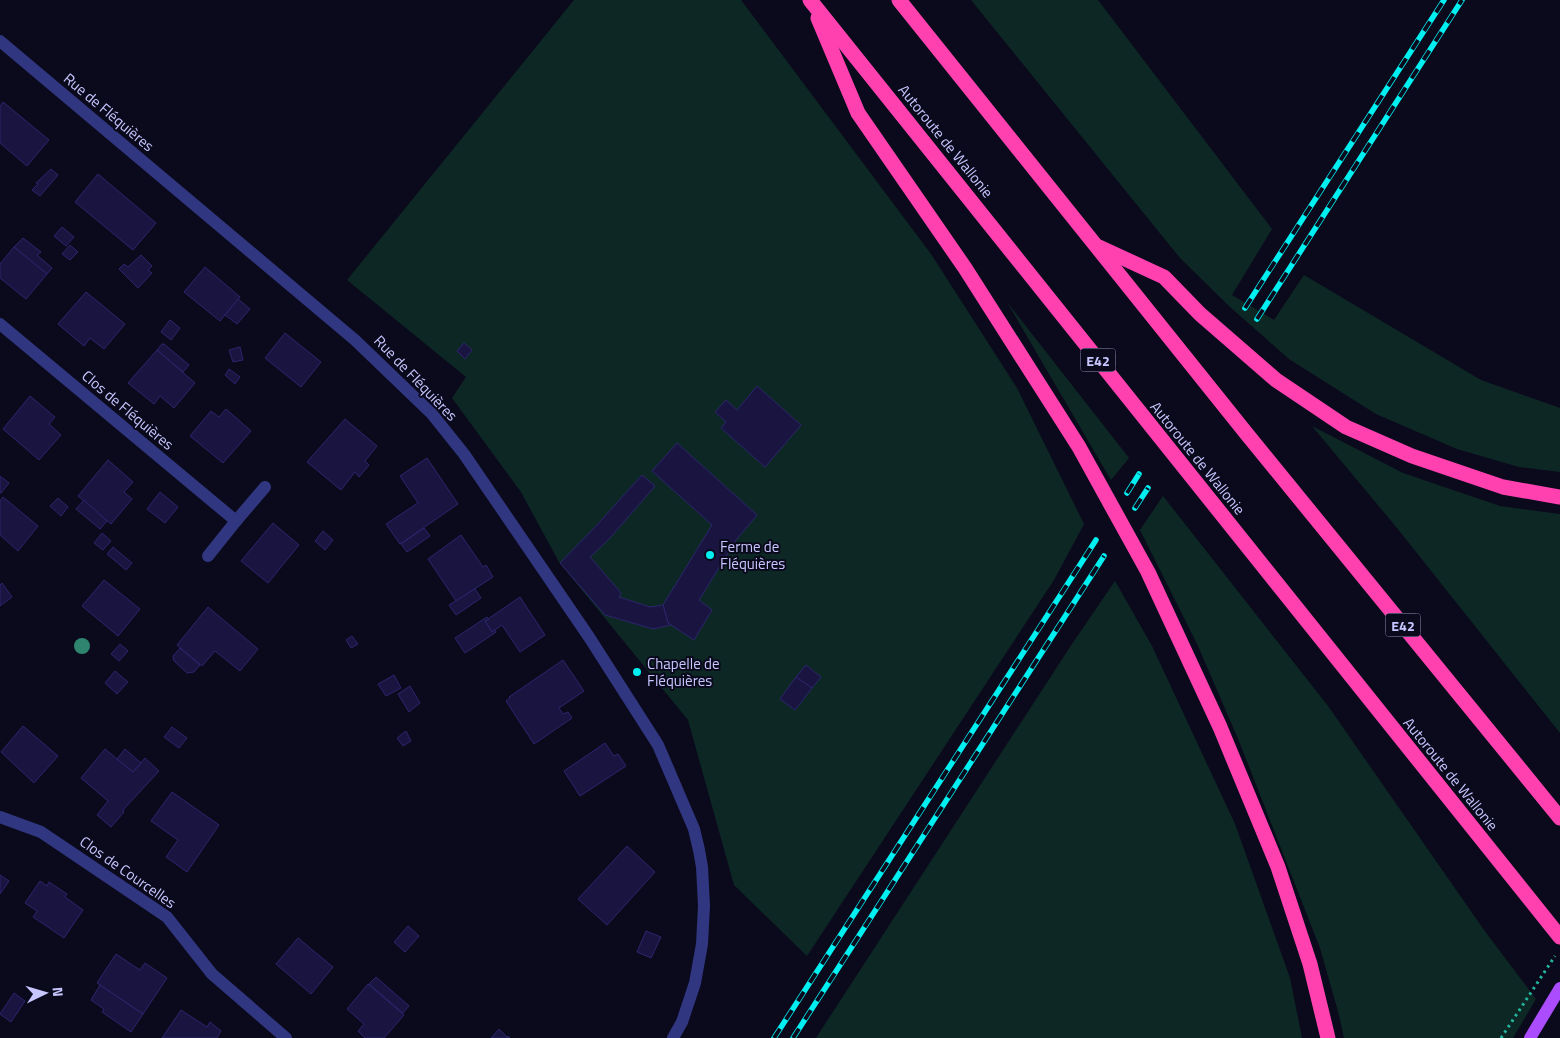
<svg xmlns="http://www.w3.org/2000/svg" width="1560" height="1038" font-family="'Titillium Web',sans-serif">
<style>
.green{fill:#0d2824}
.building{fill:#191540;stroke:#2c256d}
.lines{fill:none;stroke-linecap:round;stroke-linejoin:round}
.path{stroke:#23b69f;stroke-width:3;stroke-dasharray:2.5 4;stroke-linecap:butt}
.street{stroke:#313680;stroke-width:12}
.primary{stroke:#ab4dff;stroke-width:12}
.highway{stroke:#ff41af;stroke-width:15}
.rail-casing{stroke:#00f0f1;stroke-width:5.5}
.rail{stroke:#0b0a1d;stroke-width:4;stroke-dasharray:11;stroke-linecap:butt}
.tree{fill:#2e846e}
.poi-dot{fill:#00f0f1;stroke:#0b0a1d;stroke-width:2}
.labels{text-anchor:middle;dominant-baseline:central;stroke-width:4;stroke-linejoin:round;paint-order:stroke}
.shield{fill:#0b0a1d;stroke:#8f8ebb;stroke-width:1}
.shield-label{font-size:14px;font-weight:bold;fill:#c7c6ff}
.street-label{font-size:15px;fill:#c7c6ff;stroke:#0b0a1d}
.poi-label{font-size:15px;fill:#c7c6ff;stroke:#0b0a1d;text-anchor:start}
</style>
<rect width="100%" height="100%" fill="#0b0a1d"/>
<g class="green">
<path d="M 574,0 L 741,0 L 931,254 L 1017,388 L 1084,524 L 1054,580 L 807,956 L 734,885 L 688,720 L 559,562 L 521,492 L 452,398 L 466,377 L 347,280 Z"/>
<path d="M 971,0 L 1098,0 L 1272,229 L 1232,295 L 1274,320 L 1304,275 L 1481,380 L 1560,408 L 1560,472 L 1519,467 L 1457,449 L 1376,414 L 1289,359 L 1229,306 L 1180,258 Z"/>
<path d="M 1007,302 L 1129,458 L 1111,480 Z"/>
<path d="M 1312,426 L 1403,473 L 1500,506 L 1560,514 L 1560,733 L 1397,528 Z"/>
<path d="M 1163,496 L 1328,706 L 1484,930 L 1536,999 L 1513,1038 L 1344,1038 L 1339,1015 L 1320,948 L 1239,741 L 1198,646 L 1140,530 Z"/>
<path d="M 1115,581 L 1152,646 L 1235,824 L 1290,978 L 1302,1038 L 816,1038 L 1070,647 Z"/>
</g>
<g class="building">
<path d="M 3,102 L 49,140 L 27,166 L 0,143 L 0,106 Z"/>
<path d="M 51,169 L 58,175 L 40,196 L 32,190 L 38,184 L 36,183 Z"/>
<path d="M 98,174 L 156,223 L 133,250 L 75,202 Z"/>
<path d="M 62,227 L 74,237 L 66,246 L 54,236 Z"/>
<path d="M 23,238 L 41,252 L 37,255 L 52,268 L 47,274 L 14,247 Z"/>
<path d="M 70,245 L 78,252 L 70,260 L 62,254 Z"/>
<path d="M 14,247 L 47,274 L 26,299 L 0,278 L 0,264 Z"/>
<path d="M 141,255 L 152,266 L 148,270 L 152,273 L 138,288 L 119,269 L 124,264 L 128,267 Z"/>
<path d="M 205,267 L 240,297 L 220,321 L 184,292 Z"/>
<path d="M 86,292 L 125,324 L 104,349 L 90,338 L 84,346 L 58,324 Z"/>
<path d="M 238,299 L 250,309 L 237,324 L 225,315 Z"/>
<path d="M 170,320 L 180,328 L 171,340 L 161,332 Z"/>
<path d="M 285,333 L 321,362 L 301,387 L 265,358 Z"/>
<path d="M 464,343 L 472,350 L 465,359 L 457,351 Z"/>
<path d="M 162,344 L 164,344 L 189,365 L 183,372 L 157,350 Z"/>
<path d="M 240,347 L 243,360 L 233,362 L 229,350 Z"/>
<path d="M 157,350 L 195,383 L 174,408 L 160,396 L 154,404 L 128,383 Z"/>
<path d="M 229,369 L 240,377 L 235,384 L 225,375 Z"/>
<path d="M 757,386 L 801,425 L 765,467 L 721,428 L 726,422 L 715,412 L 726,400 L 737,410 Z"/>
<path d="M 30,396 L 55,417 L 49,424 L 61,435 L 39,460 L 3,429 Z"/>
<path d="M 226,409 L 251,431 L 223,463 L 190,436 L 211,411 L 219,417 Z"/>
<path d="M 345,419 L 377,446 L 365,461 L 369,465 L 359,477 L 355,472 L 341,490 L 307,462 Z"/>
<path d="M 677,443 L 757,515 L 736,540 L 699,600 L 712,610 L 694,640 L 668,623 L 663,605 L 712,525 L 652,471 Z"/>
<path d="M 427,458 L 458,504 L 400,544 L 386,524 L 418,503 L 400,476 Z"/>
<path d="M 108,460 L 133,482 L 124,492 L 132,499 L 111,524 L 78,496 Z"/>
<path d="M 642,475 L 655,486 L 609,539 L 590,557 L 621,593 L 619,597 L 650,607 L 663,605 L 668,623 L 671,625 L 653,629 L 605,615 L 560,563 L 596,526 Z"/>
<path d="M 0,476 L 9,483 L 1,493 L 0,493 Z"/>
<path d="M 160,492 L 178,507 L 165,523 L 147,509 Z"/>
<path d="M 3,497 L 38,526 L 18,551 L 0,535 L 0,501 Z"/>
<path d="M 58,498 L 68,507 L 61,516 L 50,506 Z"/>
<path d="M 84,500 L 107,521 L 100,529 L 76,509 Z"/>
<path d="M 273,523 L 299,545 L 268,583 L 241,561 Z"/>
<path d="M 424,528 L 430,536 L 407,552 L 401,544 Z"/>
<path d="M 323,531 L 333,540 L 325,550 L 315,541 Z"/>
<path d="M 102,533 L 111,541 L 103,550 L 94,543 Z"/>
<path d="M 461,535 L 483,567 L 486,565 L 493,577 L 456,601 L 428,559 Z"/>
<path d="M 113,547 L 132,563 L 126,570 L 107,554 Z"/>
<path d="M 104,580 L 140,609 L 118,636 L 82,606 Z"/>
<path d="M 2,583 L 12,597 L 0,606 L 0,585 Z"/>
<path d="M 475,589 L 481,598 L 456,615 L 449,605 Z"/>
<path d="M 520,597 L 545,635 L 520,652 L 502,625 L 492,632 L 485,621 Z"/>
<path d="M 208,607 L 258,649 L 240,671 L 215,651 L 202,666 L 177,645 Z"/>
<path d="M 487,617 L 489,619 L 485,621 L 492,632 L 495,630 L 496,632 L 465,653 L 455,638 Z"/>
<path d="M 352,636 L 358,644 L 351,648 L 346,640 Z"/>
<path d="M 120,644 L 128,651 L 119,661 L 111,654 Z"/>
<path d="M 180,648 L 200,665 L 194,672 L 187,673 L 174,661 L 173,656 Z"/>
<path d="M 563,660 L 584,691 L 559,708 L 563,714 L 568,712 L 572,718 L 534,744 L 506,701 L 510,698 L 509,697 Z"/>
<path d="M 806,665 L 821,677 L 812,688 L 796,677 Z"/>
<path d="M 115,671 L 128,682 L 117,694 L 105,683 Z"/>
<path d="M 394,675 L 401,688 L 386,696 L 378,684 Z"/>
<path d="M 796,677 L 812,688 L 795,710 L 780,699 Z"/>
<path d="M 410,686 L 420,703 L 409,712 L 398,694 Z"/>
<path d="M 23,726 L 58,756 L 34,783 L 1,752 Z"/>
<path d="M 172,727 L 187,738 L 179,748 L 164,737 Z"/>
<path d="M 406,731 L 411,741 L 403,746 L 397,738 Z"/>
<path d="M 605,743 L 614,756 L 618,754 L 626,766 L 580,796 L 564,771 Z"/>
<path d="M 105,749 L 133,772 L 145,758 L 159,771 L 123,810 L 124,812 L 111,827 L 97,815 L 108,801 L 81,778 Z"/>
<path d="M 125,749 L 141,763 L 133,772 L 117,759 Z"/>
<path d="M 172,792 L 219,825 L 187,872 L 166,857 L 178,840 L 151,821 Z"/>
<path d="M 627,846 L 655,872 L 607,925 L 578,899 Z"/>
<path d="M 0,875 L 9,881 L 0,894 Z"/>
<path d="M 40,881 L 47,886 L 49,882 L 67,894 L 65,897 L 83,910 L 64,938 L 33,917 L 37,911 L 25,903 Z"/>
<path d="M 408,926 L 419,936 L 405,952 L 394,942 Z"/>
<path d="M 646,931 L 661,937 L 651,958 L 637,952 Z"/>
<path d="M 298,938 L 333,967 L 311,994 L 276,964 Z"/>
<path d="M 116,954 L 140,970 L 145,963 L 167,978 L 143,1014 L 97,983 Z"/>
<path d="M 376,977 L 409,1006 L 403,1013 L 369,984 Z"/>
<path d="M 368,984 L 404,1015 L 384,1038 L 365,1038 L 358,1031 L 364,1024 L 347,1009 Z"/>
<path d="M 100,985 L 143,1014 L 131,1032 L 102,1012 L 104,1009 L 91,1000 Z"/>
<path d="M 14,993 L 25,1001 L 11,1022 L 0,1014 Z"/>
<path d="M 181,1010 L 207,1027 L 210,1022 L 221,1031 L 217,1038 L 162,1038 Z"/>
<path d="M 499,1029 L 507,1037 L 508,1036 L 510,1038 L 491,1038 Z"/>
</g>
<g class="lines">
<path class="path" d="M 1501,1038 L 1555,956"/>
<g class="street">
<path d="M 0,41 L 355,340 L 432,414 L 464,454 L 589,637 L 658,745 L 694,829 L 699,850 L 702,867 L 704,906 L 702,944 L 695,983 L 682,1022 L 673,1038"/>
<path d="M 0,324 L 236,521 L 265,487"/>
<path d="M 208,556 L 236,521"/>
<path d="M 0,817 L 41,832 L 167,917 L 212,974 L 286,1038"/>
</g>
<path class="primary" d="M 1530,1038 L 1560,988"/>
<g class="highway">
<path d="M 810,0 L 1560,937"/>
<path d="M 899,0 L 1246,433 L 1560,818"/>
<path d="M 818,18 L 858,113 L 965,268 L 1079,447 L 1148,572 L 1220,727 L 1278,867 L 1310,964 L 1328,1038"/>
<path d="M 1099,247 L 1164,277 L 1200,314 L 1276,380 L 1346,427 L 1412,456 L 1503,487 L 1560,497"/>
</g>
<defs>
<g id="rail">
<path d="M 1245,308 L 1444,0"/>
<path d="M 1257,319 L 1462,0"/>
<path d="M 1127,493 L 1139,474"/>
<path d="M 1135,508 L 1148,488"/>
<path d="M 774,1038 L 1096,540"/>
<path d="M 793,1038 L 1104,556"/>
</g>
</defs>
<use href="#rail" class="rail-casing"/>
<use href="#rail" class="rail"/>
</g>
<circle class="tree" cx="82" cy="646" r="8"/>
<g class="poi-dot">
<circle cx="710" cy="555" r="5"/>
<circle cx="637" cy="672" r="5"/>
</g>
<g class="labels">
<g class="shield">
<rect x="1080.5" y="348.5" width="35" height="23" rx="4"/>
<rect x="1385.5" y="613.5" width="35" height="23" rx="4"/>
</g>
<g class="shield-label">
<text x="1098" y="360">E42</text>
<text x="1403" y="625">E42</text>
</g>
<g class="street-label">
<text transform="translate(109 112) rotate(40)">Rue de Fléquières</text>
<text transform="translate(946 141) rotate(51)">Autoroute de Wallonie</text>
<text transform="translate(416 378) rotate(46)">Rue de Fléquières</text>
<text transform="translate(128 410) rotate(40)">Clos de Fléquières</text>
<text transform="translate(1198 458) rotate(51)">Autoroute de Wallonie</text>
<text transform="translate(1451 774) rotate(51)">Autoroute de Wallonie</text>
<text transform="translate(128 872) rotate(35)">Clos de Courcelles</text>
</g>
<g class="poi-label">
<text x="720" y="546">Ferme de<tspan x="720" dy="17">Fléquières</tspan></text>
<text x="647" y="663">Chapelle de<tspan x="647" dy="17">Fléquières</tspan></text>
</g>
</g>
<g transform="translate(45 993) rotate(85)" stroke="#0b0a1d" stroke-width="4" paint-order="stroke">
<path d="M0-4L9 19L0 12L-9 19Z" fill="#c7c6ff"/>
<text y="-8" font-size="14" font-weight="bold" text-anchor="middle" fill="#c7c6ff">N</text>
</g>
</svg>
